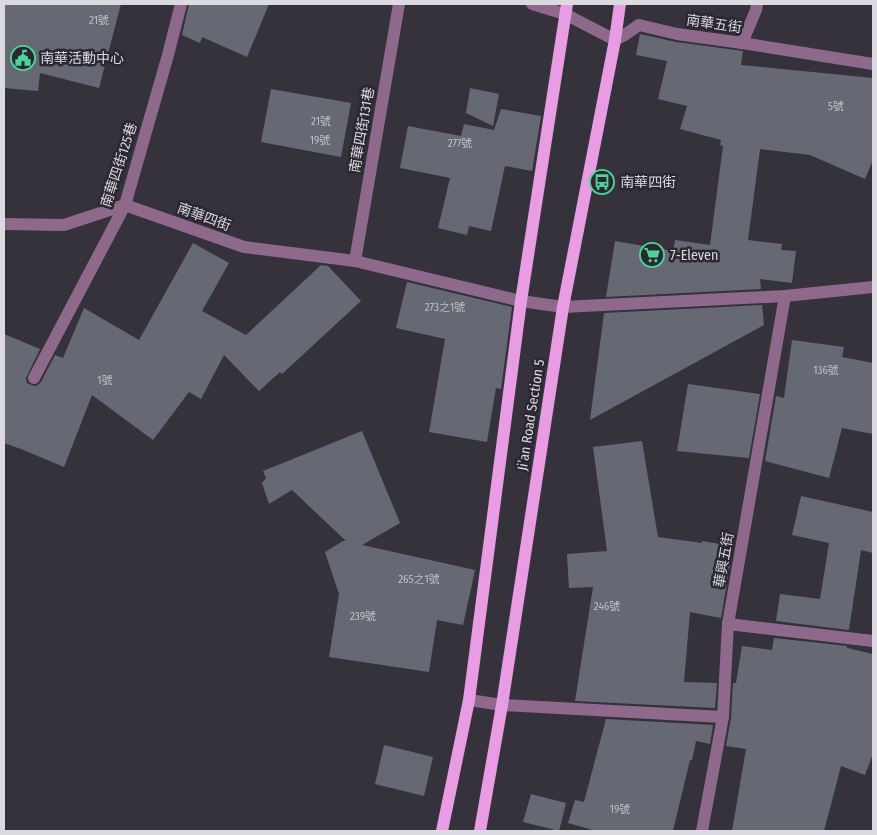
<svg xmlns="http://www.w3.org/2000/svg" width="877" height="835" font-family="'Fira Sans Condensed','Noto Sans TC',sans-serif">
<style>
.building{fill:#666974}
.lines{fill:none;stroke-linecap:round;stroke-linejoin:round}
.minor{stroke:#8e698c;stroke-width:12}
.major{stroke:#e79ce3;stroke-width:12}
.labels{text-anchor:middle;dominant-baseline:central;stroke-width:5;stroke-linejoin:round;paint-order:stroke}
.number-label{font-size:11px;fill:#bebec6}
.street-label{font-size:14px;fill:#dcdae1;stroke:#2b2831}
.poi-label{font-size:14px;fill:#dcdae1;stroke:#2b2831;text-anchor:start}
</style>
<rect width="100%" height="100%" fill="#35323c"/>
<g class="building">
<path d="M 4,4 L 121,4 L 99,88 L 40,73 L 38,91 L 4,88 Z"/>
<path d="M 189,4 L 269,4 L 247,57 L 202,37 L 200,43 L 182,35 Z"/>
<path d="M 640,34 L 676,42 L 743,51 L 741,65 L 873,78 L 873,160 L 865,179 L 810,155 L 760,149 L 748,240 L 782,244 L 781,250 L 796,251 L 792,283 L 760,279 L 761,289 L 606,297 L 615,241 L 673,251 L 675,240 L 710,245 L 723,146 L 720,145 L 721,140 L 680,129 L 687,106 L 658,99 L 667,61 L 636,55 Z"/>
<path d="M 470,88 L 499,94 L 493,126 L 466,113 Z"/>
<path d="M 271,89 L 351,103 L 341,157 L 261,142 Z"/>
<path d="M 501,109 L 541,116 L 532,171 L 505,166 L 491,231 L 469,226 L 467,235 L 438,228 L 450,178 L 400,168 L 408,126 L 461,136 L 464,124 L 494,130 Z"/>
<path d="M 193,243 L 229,263 L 202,311 L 246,335 L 321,265 L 328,266 L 361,301 L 282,374 L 280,372 L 259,391 L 224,355 L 201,399 L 189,392 L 153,440 L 92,395 L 64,467 L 21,449 L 4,443 L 4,334 L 40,349 L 26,378 L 27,383 L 34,386 L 38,385 L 41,382 L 55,355 L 63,358 L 84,308 L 139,340 Z"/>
<path d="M 407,282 L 512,307 L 501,389 L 496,388 L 487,442 L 429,432 L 445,339 L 396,328 Z"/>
<path d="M 762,305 L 764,325 L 590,420 L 604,313 Z"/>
<path d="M 792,340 L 844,347 L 842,357 L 873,363 L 873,434 L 842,428 L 829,478 L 765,461 L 776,396 L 784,398 Z"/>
<path d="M 688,384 L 760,394 L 749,458 L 677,451 Z"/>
<path d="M 362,431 L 400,523 L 362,545 L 475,570 L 463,625 L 437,620 L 429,672 L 329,657 L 339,594 L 325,552 L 343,541 L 346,541 L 292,490 L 269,504 L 262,483 L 266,478 L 263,471 Z"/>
<path d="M 642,441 L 658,537 L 702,543 L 702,541 L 733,546 L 721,618 L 690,612 L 684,682 L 717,683 L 715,708 L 575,701 L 593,587 L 569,588 L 567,554 L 607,551 L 593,447 Z"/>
<path d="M 801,496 L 873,512 L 873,553 L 861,550 L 849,630 L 776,621 L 780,594 L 820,599 L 829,543 L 792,535 Z"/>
<path d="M 774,638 L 847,646 L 847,648 L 873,654 L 873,754 L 865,775 L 841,766 L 824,831 L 732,831 L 746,749 L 726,746 L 731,718 L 733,683 L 736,683 L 742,646 L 772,650 Z"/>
<path d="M 606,719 L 713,725 L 710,744 L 696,741 L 692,760 L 690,760 L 673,831 L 596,831 L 568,823 L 575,800 L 584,802 Z"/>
<path d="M 384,745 L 433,757 L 424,796 L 375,784 Z"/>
<path d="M 531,794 L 566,803 L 559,831 L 523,822 Z"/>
</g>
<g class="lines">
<g class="minor">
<path d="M 532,4 L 565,14 L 615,40 L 623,36 L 639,25 L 677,34 L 742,43 L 873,64"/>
<path d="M 742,43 L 756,10 L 757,4"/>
<path d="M 4,224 L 64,225 L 125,205 L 244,247 L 355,261 L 521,301 L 563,307 L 785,296 L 873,287"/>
<path d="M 355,261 L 399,4"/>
<path d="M 34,378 L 125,205 L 168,55 L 181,4"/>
<path d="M 728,624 L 873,641"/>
<path d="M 469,700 L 502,705 L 723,717"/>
<path d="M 702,831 L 723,717 L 728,624 L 785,296"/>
</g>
<g class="major">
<path d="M 442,831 L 469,700 L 521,301 L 567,4"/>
<path d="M 480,831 L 502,705 L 563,307 L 615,40 L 620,4"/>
</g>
</g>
<defs>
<symbol id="civic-ring" viewBox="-11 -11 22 22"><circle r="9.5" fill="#2b2831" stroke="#4dd39a" stroke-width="1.5"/><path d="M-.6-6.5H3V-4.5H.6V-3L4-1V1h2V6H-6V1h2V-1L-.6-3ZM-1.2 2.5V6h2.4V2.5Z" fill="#4dd39a"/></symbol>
<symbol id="bus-ring" viewBox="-11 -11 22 22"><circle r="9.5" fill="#2b2831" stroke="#4dd39a" stroke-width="1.5"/><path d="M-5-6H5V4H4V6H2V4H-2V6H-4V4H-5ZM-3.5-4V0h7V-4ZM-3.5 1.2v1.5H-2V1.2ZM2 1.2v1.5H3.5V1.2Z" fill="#4dd39a"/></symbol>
<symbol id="supermarket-ring" viewBox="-11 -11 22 22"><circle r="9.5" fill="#2b2831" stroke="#4dd39a" stroke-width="1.5"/><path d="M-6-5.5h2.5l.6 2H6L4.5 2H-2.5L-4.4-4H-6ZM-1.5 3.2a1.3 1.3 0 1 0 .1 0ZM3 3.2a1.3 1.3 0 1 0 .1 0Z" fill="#4dd39a"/></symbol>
</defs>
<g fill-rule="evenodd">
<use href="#civic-ring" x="9" y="44" width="28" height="28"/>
<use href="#bus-ring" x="588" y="168" width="28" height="28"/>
<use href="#supermarket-ring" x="638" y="241" width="28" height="28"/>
</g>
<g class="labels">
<g class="number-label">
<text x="99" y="20">21號</text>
<text x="836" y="106">5號</text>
<text x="321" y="121">21號</text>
<text x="320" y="140">19號</text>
<text x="460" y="143">277號</text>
<text x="445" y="307">273之1號</text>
<text x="826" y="370">136號</text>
<text x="105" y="380">1號</text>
<text x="419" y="579">265之1號</text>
<text x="607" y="606">246號</text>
<text x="363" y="616">239號</text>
<text x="620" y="809">19號</text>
</g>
<g class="street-label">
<text transform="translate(714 24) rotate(8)">南華五街</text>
<text transform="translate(362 130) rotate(-80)">南華四街131巷</text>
<text transform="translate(119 165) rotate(-72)">南華四街125巷</text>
<text transform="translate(204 217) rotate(20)">南華四街</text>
<text transform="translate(531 415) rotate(-81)">Ji’an Road Section 5</text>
<text transform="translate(724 560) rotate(-80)">華興五街</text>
</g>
<g class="poi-label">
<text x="40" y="58">南華活動中心</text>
<text x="620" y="182">南華四街</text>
<text x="670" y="255">7-Eleven</text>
</g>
</g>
<rect width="877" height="835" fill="none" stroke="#dcdae1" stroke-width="10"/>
</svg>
